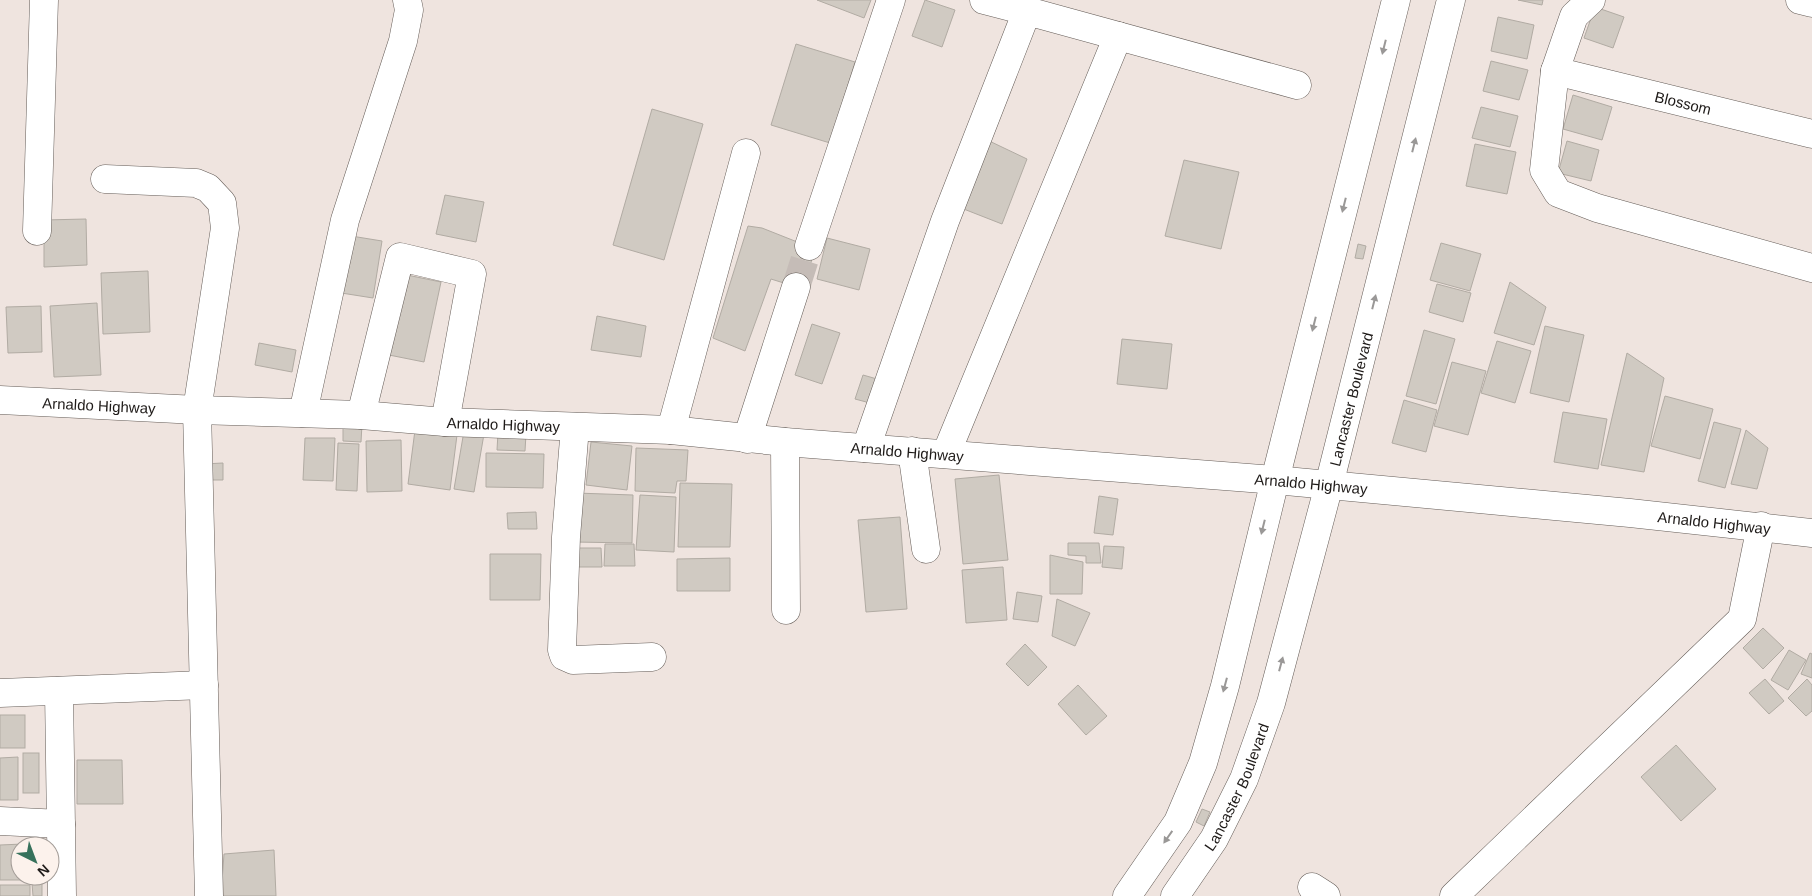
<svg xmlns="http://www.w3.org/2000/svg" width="1812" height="896" font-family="Helvetica,sans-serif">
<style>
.building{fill:#d0cac2;stroke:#b1aba3}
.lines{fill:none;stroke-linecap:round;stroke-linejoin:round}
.minor-tunnel{stroke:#c5bcb7;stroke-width:28;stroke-dasharray:28 14;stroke-linecap:butt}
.minor-casing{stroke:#655d58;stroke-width:29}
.major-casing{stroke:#655d58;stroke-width:29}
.minor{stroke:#fff;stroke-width:28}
.major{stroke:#fff;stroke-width:28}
.oneway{fill:#9a9897}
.labels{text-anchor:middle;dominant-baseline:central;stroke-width:4;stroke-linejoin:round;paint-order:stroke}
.street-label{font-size:15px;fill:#1e1a18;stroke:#fcf2ec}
</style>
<rect width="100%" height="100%" fill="#efe4df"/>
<g class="building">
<path d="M 817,0 L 871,0 L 864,18 Z"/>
<path d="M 925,0 L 955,10 L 942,47 L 912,36 Z"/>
<path d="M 1518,0 L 1543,0 L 1542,5 Z"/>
<path d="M 1595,7 L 1624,17 L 1613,48 L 1584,38 Z"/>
<path d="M 1498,17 L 1534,25 L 1527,59 L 1491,51 Z"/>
<path d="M 796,44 L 855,62 L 830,143 L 771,125 Z"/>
<path d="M 1491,61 L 1528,70 L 1519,100 L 1483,91 Z"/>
<path d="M 1573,95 L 1612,107 L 1602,140 L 1563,129 Z"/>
<path d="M 1481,107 L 1518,116 L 1510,147 L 1472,138 Z"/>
<path d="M 652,109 L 703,124 L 664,260 L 613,245 Z"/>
<path d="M 983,138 L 1027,159 L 1002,224 L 956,206 Z"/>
<path d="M 1567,141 L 1599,150 L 1591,181 L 1558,173 Z"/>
<path d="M 1475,144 L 1516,152 L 1507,194 L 1466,186 Z"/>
<path d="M 1184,160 L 1239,172 L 1221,249 L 1165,236 Z"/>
<path d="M 445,195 L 484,202 L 476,242 L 436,234 Z"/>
<path d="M 86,219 L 87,265 L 44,267 L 44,220 Z"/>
<path d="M 748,226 L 762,228 L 815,249 L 803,289 L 771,279 L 745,351 L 713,338 Z"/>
<path d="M 345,235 L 382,241 L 373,298 L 335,292 Z"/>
<path d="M 827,238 L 870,249 L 859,290 L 817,279 Z"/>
<path d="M 1441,243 L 1481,254 L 1470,291 L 1430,280 Z"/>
<path d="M 1358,244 L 1366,246 L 1363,259 L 1355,258 Z"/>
<path d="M 148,271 L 150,332 L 103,334 L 101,273 Z"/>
<path d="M 402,274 L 441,282 L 424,362 L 384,354 Z"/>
<path d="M 1510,282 L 1546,307 L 1534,345 L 1494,333 Z"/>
<path d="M 1437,284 L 1471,293 L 1463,322 L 1429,312 Z"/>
<path d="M 97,303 L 101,375 L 54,377 L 50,306 Z"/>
<path d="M 41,306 L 42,352 L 8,353 L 6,307 Z"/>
<path d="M 597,316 L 646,326 L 641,357 L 591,350 Z"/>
<path d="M 812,324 L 840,333 L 822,384 L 795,375 Z"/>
<path d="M 1545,326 L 1584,335 L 1569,402 L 1530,393 Z"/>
<path d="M 1424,330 L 1455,339 L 1436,404 L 1406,396 Z"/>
<path d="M 1122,339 L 1172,344 L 1167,389 L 1117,384 Z"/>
<path d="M 1497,341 L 1531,351 L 1515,403 L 1481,393 Z"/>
<path d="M 259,343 L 296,350 L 292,372 L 255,365 Z"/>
<path d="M 1627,353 L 1664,378 L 1644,472 L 1601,465 Z"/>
<path d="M 1452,362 L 1486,371 L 1468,435 L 1434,426 Z"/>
<path d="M 863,375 L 877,379 L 870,403 L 855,399 Z"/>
<path d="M 1665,396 L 1713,409 L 1700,459 L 1651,446 Z"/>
<path d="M 1404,400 L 1437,410 L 1426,452 L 1392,443 Z"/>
<path d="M 1563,412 L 1607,419 L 1598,469 L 1554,462 Z"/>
<path d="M 1714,422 L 1741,429 L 1725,488 L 1698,481 Z"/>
<path d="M 343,423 L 362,424 L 361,442 L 343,441 Z"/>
<path d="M 415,430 L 457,435 L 450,490 L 408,484 Z"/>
<path d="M 1746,430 L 1768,448 L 1757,489 L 1731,484 Z"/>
<path d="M 464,431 L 484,434 L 474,492 L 454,489 Z"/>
<path d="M 498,433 L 526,434 L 525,451 L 497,450 Z"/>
<path d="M 305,438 L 335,438 L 333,481 L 303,480 Z"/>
<path d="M 401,440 L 402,491 L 367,492 L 366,441 Z"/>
<path d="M 591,442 L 632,446 L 627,490 L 586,485 Z"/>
<path d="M 338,443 L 359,444 L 357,491 L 336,490 Z"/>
<path d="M 636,448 L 688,450 L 686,481 L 677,481 L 675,493 L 635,491 Z"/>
<path d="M 486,453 L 544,454 L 543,488 L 486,487 Z"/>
<path d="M 223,463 L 223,480 L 203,480 L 203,464 Z"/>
<path d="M 999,475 L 1008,560 L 963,564 L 955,479 Z"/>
<path d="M 680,483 L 732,484 L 730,547 L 678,547 Z"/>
<path d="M 576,493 L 633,495 L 632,543 L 574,542 Z"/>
<path d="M 640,495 L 676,497 L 674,552 L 636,550 Z"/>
<path d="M 1099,496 L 1118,499 L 1113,535 L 1094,533 Z"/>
<path d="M 536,512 L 537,529 L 508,529 L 507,513 Z"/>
<path d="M 900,517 L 907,609 L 866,612 L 858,520 Z"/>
<path d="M 1068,543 L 1099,543 L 1101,563 L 1086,563 L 1086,556 L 1068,555 Z"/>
<path d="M 605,544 L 634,544 L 635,566 L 604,566 Z"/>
<path d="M 1104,546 L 1124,547 L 1122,569 L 1102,567 Z"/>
<path d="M 576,548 L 601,548 L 602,567 L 576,567 Z"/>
<path d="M 490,554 L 541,554 L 540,600 L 490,600 Z"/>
<path d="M 1050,555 L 1083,562 L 1082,594 L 1050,594 Z"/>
<path d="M 730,558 L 730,591 L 677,591 L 677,559 Z"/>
<path d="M 1003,567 L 1007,620 L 966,623 L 962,570 Z"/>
<path d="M 1017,592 L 1042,596 L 1038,622 L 1013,619 Z"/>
<path d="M 1057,599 L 1090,613 L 1075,646 L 1052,636 Z"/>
<path d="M 1763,628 L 1784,648 L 1763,669 L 1743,648 Z"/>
<path d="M 1025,644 L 1047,667 L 1028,686 L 1006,664 Z"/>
<path d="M 1789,650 L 1806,660 L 1788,690 L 1771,680 Z"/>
<path d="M 1810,653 L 1812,654 L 1812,678 L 1801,674 Z"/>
<path d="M 1765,679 L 1784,701 L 1769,714 L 1749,693 Z"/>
<path d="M 1807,679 L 1812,685 L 1812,711 L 1806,716 L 1788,698 Z"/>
<path d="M 1078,685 L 1107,716 L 1086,735 L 1058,704 Z"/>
<rect x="0" y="715" width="25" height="33"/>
<path d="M 1676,745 L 1716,789 L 1681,821 L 1641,777 Z"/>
<rect x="23" y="753" width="16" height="40"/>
<path d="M 18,757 L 18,800 L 0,800 L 0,758 Z"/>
<path d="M 77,760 L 122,760 L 123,804 L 77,804 Z"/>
<path d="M 1202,809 L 1210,812 L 1204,826 L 1196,822 Z"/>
<path d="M 23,844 L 23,846 L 20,846 L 20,876 L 23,876 L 23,880 L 0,880 L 0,845 Z"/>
<path d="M 274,850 L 276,896 L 221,896 L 224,854 Z"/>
<path d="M 25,876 L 42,876 L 42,896 L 33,896 L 32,883 L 25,882 Z"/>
<rect x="0" y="885" width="30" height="11"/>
</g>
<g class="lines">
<path class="minor-tunnel" d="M 796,287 L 809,246"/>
<defs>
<g id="minor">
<path d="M 984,0 L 1027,11"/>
<path d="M 1591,0 L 1574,16 L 1555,71 L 1544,170 L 1558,193 L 1597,208 L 1812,268"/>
<path d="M 1800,0 L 1812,3"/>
<path id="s1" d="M 1555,71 L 1812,134"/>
<path d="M 105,179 L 196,183 L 208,188 L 222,203 L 225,228 L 197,410 L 209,896"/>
<path d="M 37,231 L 44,0"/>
<path d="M 809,246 L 891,0"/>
<path d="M 303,413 L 345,220 L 403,41 L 409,10 L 407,0"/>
<path d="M 361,415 L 400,257 L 472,274 L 445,422"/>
<path d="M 575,427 L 566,537 L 562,650 L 564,656 L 573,660 L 652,657"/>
<path d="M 671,430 L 746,153"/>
<path d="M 747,439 L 796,287"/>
<path d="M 785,442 L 786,610"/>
<path d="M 866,448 L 945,221 L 1027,11 L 1297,85"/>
<path d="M 912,451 L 926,549"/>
<path d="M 946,454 L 1118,36"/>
<path d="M 59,691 L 62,896"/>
<path d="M 0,693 L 204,685"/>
<path d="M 0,821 L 61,824"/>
<path d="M 1312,887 L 1326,896"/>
<path d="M 1454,896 L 1742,619 L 1761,526"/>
</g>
<g id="major">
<path id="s2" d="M 0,400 L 197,410 L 361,415 L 445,422 L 671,430 L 785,442 L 1275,480 L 1630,513 L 1812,533"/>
<path d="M 1127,896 L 1178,822 L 1203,763 L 1225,686 L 1275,480 L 1396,0"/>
<path id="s3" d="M 1175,896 L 1214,839 L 1244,779 L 1271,703 L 1329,485 L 1451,0"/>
</g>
</defs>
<use href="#minor" class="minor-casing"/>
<use href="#major" class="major-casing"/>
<use href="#minor" class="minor"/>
<use href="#major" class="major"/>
</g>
<defs><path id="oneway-solid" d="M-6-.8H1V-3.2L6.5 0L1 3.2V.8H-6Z" transform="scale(1.25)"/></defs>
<g class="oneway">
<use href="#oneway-solid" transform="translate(1384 47) rotate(104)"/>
<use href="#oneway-solid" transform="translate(1414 145) rotate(-76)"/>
<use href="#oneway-solid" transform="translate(1344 205) rotate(104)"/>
<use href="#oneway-solid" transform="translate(1374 302) rotate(-76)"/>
<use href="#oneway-solid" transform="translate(1314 324) rotate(104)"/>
<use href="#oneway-solid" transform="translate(1263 527) rotate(104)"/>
<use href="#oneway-solid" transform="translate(1281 664) rotate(-75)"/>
<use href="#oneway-solid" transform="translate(1225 685) rotate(105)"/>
<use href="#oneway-solid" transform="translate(1168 837) rotate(125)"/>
</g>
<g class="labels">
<g class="street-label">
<text stroke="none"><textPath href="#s1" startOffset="132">Blossom</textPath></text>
<text stroke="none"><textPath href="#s3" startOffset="531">Lancaster Boulevard</textPath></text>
<text stroke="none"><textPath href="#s2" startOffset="99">Arnaldo Highway</textPath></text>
<text stroke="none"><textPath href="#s2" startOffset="504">Arnaldo Highway</textPath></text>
<text stroke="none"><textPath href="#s2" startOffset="909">Arnaldo Highway</textPath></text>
<text stroke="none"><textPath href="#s2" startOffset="1314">Arnaldo Highway</textPath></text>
<text stroke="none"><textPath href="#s2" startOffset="1719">Arnaldo Highway</textPath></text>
<text stroke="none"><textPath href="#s3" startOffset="126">Lancaster Boulevard</textPath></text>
</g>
</g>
<g transform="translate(35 861) rotate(138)"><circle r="24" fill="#fcf2ec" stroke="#a39c97"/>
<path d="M0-4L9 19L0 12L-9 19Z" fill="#36715b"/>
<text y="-8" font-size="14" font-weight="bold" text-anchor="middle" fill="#1e1a18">N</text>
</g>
</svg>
